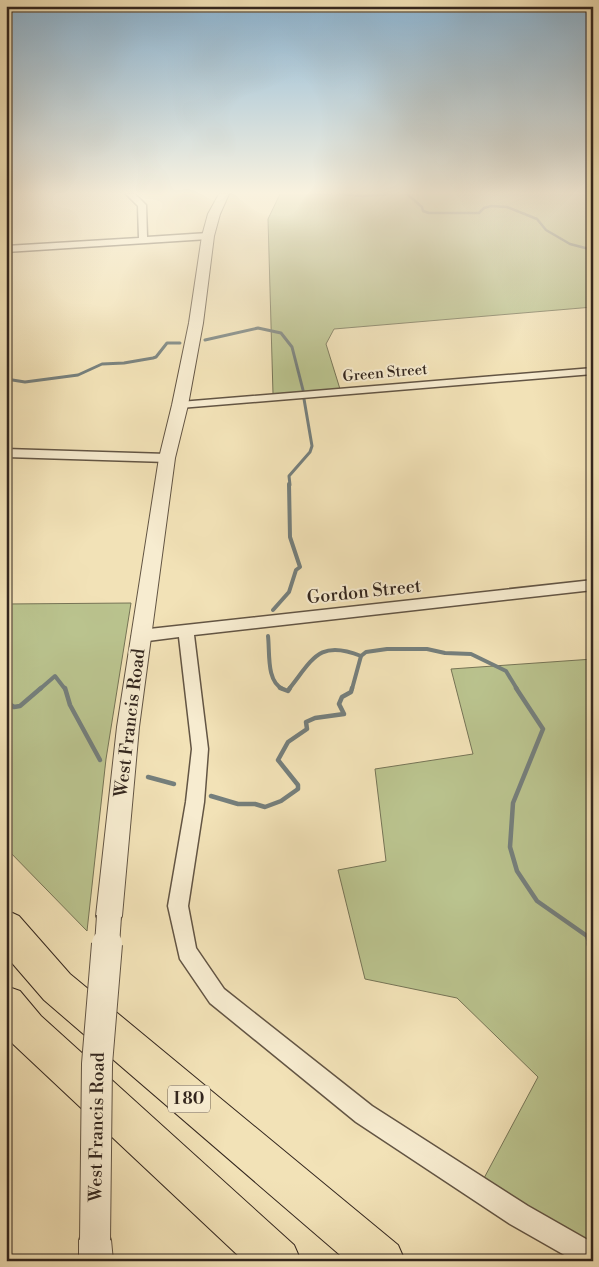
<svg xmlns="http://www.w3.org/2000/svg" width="599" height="1267" font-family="'Libre Bodoni',serif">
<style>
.green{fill:#bac38e;stroke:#767456}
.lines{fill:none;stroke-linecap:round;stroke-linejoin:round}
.stream-far4{stroke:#757f7c;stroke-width:2.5}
.stream-far3{stroke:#757f7c;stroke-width:3}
.stream-far2{stroke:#757f7c;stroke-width:4}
.stream-far1{stroke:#757f7c;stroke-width:4.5}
.stream{stroke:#757f7c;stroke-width:5.5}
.minor-casing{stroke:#635544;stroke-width:3}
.tertiary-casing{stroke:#635544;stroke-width:2}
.motorway-casing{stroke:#33261e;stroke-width:2}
.minor{fill:#f7ecd0;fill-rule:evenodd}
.tertiary{fill:#f7ecd0;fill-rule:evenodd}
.motorway{fill:#f2e2b7;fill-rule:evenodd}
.tertiary-bridge-far1-casing{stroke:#635544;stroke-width:26;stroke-linecap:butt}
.tertiary-bridge-casing{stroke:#635544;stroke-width:32;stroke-linecap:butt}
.tertiary-bridge-far1{stroke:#f7ecd0;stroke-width:24}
.tertiary-bridge{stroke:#f7ecd0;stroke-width:30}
.labels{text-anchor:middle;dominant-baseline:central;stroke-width:4;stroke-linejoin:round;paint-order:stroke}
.far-street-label{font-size:15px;fill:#33261e;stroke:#f7ecd0}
.shield{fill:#f7ecd0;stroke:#6e6153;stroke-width:1}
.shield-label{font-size:16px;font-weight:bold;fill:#33261e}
.street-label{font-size:18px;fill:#33261e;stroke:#f7ecd0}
</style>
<rect width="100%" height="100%" fill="#f2e2b7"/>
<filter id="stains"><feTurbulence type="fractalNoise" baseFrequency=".004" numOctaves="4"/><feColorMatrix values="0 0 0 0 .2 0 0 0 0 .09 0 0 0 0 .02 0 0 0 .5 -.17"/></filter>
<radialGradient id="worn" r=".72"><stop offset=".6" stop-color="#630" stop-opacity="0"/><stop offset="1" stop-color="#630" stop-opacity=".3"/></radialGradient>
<g class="green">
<path d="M 280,194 L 593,194 L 593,307 L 334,329 L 326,344 L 340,389 L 273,394 L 268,219 Z"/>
<path d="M 131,603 L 106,759 L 87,931 L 6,848 L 6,604 Z"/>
<path d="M 593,659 L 593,1243 L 483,1180 L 538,1077 L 457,998 L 365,979 L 338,870 L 386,861 L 375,769 L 473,754 L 451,669 Z"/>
</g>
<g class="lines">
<g class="stream-far4">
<path d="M 313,194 L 331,194"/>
<path d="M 338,194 L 363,196 L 392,194"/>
<path d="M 407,194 L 422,207 L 423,211 L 429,213 L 479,213 L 484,208 L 491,206 L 507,207 L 537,219 L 546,230 L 570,244 L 593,250"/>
</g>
<g class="stream-far3">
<path d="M 205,340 L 258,328 L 281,333 L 292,347 L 303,390"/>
<path d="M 6,379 L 25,382 L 78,375 L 102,364 L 124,363 L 153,358 L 156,357 L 167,343 L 180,343"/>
<path d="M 290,485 L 289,476 L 310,452 L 312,446 L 304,399"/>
</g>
<g class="stream-far2">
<path d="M 273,610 L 289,592 L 296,570 L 300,567 L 290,537 L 289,484"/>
<path d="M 268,636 C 270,652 266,682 283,689"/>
<path d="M 40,689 L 55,676 L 65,689"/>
<path d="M 289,689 C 313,659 319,639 361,656"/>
<path d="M 352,689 L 361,656 L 366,652 L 387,649 L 427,649 L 445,653 L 471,654 L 506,671 L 517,689"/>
</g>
<g class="stream-far1">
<path d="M 65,688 L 70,705 L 100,760"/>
<path d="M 280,688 L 288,691 L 290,688"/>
<path d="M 516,688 L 543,729 L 513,803 L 510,847 L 517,871 L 537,901 L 587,936 L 590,945"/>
<path d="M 6,702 L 14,707 L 20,706 L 41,688"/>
<path d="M 148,777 L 174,784"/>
<path d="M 211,796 L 238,804 L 255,804 L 265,807 L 281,801 L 298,789 L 298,785 L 278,760 L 288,742 L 307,729 L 306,722 L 315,718 L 344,714 L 339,704 L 342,697 L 351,692 L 352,688"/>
</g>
<path class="stream" d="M 589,944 L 593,957"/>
<defs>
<g id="minor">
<path d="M 126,194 L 135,194 L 146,205 L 147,237 L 208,233 L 212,236 L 208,239 L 6,252 L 6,246 L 139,238 L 138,206 Z"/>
<path d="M 593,368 L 593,374 L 180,408 L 174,405 L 180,402 Z"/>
<path d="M 6,449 L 167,454 L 173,458 L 167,462 L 6,457 Z"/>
<path d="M 593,580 L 593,590 L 194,635 L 208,749 L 204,802 L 188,906 L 196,948 L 224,989 L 372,1106 L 528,1206 L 593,1243 L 593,1261 L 575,1261 L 510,1224 L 356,1122 L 210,1003 L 180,959 L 168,906 L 186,802 L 192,749 L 179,637 L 140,642 L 135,640 L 132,636 L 135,632 L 140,630 Z"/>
</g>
<g id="tertiary">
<path d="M 219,194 L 229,194 L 220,214 L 214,236 L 203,323 L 188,405 L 175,458 L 139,727 L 122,916 L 118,925 L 109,929 L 100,925 L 96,916 L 117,727 L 159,458 L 172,405 L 189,323 L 202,236 L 208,214 Z"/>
<path d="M 95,1224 L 107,1228 L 111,1240 L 113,1261 L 79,1261 L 79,1240 L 83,1228 Z"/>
</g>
<g id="motorway">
<path d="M 6,910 L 19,916 L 70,974 L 398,1245 L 405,1261 L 347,1261 L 44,1000 L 6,956 Z"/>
<path d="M 6,986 L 20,991 L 41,1016 L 294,1245 L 301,1261 L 244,1261 L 13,1044 L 6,1035 Z"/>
</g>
</defs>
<use href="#minor" class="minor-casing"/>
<use href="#tertiary" class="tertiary-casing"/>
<use href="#motorway" class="motorway-casing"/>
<use href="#minor" class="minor"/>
<use href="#tertiary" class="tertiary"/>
<use href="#motorway" class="motorway"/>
<defs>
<path id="tertiary-bridge-far1" d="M 107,945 L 109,916"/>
<path id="tertiary-bridge" d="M 95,1240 L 97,1064 L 107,944"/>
</defs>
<use href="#tertiary-bridge-far1" class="tertiary-bridge-far1-casing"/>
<use href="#tertiary-bridge" class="tertiary-bridge-casing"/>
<use href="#tertiary-bridge-far1" class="tertiary-bridge-far1"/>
<use href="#tertiary-bridge" class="tertiary-bridge"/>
</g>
<linearGradient id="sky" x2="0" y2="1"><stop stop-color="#8bb6d6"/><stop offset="0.52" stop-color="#f9f2df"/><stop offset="1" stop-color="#f9f2df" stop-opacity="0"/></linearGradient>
<rect width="599" height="371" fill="url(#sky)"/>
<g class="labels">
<g class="far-street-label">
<text transform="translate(385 373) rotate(-5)">Green Street</text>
</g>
<rect class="shield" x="168" y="1085.5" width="42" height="27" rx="4"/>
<g class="shield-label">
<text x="189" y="1099">I 80</text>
</g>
<g class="street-label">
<text transform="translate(364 592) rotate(-6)">Gordon Street</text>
<text transform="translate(130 723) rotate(-83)">West Francis Road</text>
<text transform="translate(97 1127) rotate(-89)">West Francis Road</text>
</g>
</g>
<rect width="599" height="1267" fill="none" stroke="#f2e2b7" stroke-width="25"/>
<rect x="8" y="8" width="584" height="1252" fill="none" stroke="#33261e" stroke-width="2.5"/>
<rect x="12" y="12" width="574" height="1242" fill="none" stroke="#33261e"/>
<rect width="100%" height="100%" filter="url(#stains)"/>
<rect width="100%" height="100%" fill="url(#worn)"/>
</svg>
